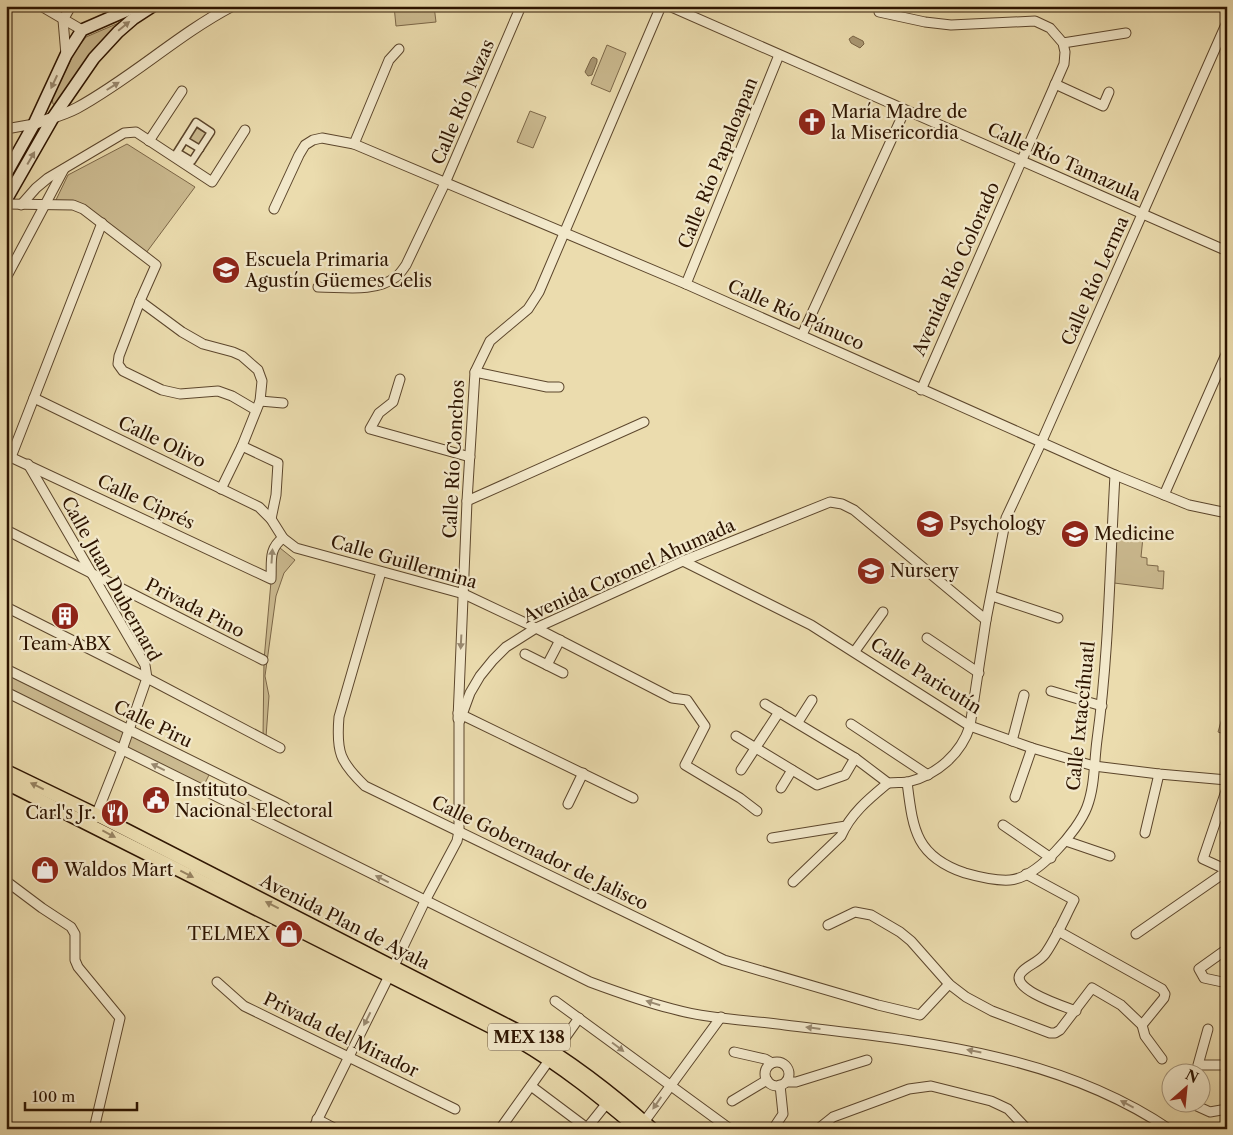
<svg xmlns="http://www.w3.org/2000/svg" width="1233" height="1135" font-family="'Libre Caslon Text',serif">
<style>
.green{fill:#cbba90;stroke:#7c6748}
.water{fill:#aa9873;stroke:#786345}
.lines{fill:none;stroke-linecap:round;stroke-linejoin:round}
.pedestrian-casing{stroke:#5c462c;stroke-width:9}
.minor-casing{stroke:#5c462c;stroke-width:11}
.tertiary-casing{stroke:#5c462c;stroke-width:12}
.secondary-casing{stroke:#2d1400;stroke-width:14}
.primary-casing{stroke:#2d1400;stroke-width:15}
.pedestrian{stroke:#f2e8ca;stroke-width:6}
.minor{stroke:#f2e8ca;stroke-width:9}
.tertiary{stroke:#f2e8ca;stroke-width:10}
.secondary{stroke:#f2e8ca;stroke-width:11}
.primary{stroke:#ebdcae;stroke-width:12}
.oneway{fill:#99896f}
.oneway2{fill:#968260}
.labels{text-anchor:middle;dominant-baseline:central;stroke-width:4.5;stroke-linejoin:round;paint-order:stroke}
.shield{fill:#f2e8ca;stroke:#68543d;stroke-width:1}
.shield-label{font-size:16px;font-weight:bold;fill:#2d1400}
.street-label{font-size:18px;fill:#2d1400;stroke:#f2e8ca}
.poi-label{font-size:18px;fill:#2d1400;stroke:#f2e8ca;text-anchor:start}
</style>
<rect width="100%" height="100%" fill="#ebdcae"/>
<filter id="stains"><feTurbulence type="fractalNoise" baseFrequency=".004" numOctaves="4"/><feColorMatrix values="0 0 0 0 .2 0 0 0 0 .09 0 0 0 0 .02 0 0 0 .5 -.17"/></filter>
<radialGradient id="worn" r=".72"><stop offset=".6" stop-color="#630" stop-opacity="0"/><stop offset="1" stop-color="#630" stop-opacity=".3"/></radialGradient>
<g class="green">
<path d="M 394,6 L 434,6 L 436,22 L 396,26 Z"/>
<path d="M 121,22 L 122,24 L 56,105 L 53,104 L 52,99 L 74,53 L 86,37 Z"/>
<path d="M 607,45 L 626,53 L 610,92 L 591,84 Z"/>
<path d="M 530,111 L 546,117 L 533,148 L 517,142 Z"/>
<path d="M 195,127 L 207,134 L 199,146 L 187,139 Z"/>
<path d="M 127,144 L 195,187 L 146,253 L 85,209 L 55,202 L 68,175 Z"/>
<path d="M 1117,535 L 1143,537 L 1141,557 L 1147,558 L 1147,565 L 1158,566 L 1158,571 L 1164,571 L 1163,589 L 1114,583 Z"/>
<path d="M 274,548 L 280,548 L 295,560 L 284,573 L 276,596 L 265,676 L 269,696 L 266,737 L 263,738 L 264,660 Z"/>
<path d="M 6,669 L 211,771 L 202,789 L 6,692 Z"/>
<path d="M 1224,711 L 1227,711 L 1227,735 L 1218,732 Z"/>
</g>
<g class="water">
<path d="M 853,36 L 863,41 L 864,44 L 860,48 L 851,43 L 849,39 Z"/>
<path d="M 593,57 L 597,59 L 597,62 L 592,75 L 588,76 L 585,72 L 591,59 Z"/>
</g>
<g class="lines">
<defs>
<g id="pedestrian">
<path d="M 185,140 L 200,149"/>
<path d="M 174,157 L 196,122 L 211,132 L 192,161 L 177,152"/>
</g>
<g id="minor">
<path d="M 41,6 L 82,30"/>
<path d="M 669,6 L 1227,251"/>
<path d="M 879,12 L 925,22 L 951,25 L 1035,21 L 1050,28 L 1063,43 L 1065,52 L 1064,64 L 921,390"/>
<path d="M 1063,43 L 1126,33"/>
<path d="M 66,55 L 63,20 L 71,6"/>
<path d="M 1055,84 L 1103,106 L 1109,92"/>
<path d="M 6,129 L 34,124"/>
<path d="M 149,141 L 182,91"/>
<path d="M 354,144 L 389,60 L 399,49"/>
<path d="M 6,204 L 73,205 L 83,209 L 156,265 L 140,301 L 119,356 L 118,364 L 123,371 L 162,390 L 180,394 L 218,391 L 232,396 L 256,410"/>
<path d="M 21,205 L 36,188 L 48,178 L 124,133 L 136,132 L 212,182 L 245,130"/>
<path d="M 274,209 L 299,155 L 305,145 L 313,140 L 322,138 L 354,144 L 686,284 L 1115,475 L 1189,505 L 1227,513"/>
<path d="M 6,278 L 64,169"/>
<path d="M 686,284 L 779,55"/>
<path d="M 318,287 C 343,287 375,293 396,277 C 400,274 403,269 406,265 L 445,183 L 521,6"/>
<path d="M 140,301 L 182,332 L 203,344 L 233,352 L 242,356 L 258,370 L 262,381 L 260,401 L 242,446 L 221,489"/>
<path d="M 802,335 L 905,110"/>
<path d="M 475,372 L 547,387 L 559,387"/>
<path d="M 400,379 L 393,402 L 379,413 L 370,429 L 470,457"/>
<path d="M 34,398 L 259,507 L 271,519 L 283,538 L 296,548 L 464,594 L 536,628 L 672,698 L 687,700 L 705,726 L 685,765 L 740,798 L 757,811"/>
<path d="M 260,401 L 283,403"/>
<path d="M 242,446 L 278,463 L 276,495 L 271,519"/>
<path d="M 6,455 L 271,579 C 272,562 268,549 283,538"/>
<path d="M 11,457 L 102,223"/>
<path d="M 28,464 L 145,665 L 147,678 L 122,750 L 95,818"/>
<path d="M 1164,495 L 1227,352"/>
<path d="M 467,501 L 644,422"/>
<path d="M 6,530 L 263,660"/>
<path d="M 683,561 L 811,625 L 970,726 L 1032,748 L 1094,766 L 1159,774 L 1227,780"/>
<path d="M 381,572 L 339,717 C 336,752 340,762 365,786 L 724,960 L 878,1005 L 920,1015 L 949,984"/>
<path d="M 992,596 L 1058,618"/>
<path d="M 6,607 L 147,678 L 280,748"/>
<path d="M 927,638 L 979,673"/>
<path d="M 855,651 L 883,612"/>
<path d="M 525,654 L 563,673"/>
<path d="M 547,665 L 560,640"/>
<path d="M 6,669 L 285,807"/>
<path d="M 1051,691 L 1102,706"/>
<path d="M 6,692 L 590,982 C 617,992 644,1002 673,1009 C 709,1019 748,1020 785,1025 C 917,1041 1055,1052 1169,1129"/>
<path d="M 765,704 L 855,758 L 888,783 C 895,782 902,783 908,782 C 937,775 961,754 970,726 L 986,620 L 1006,518 L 1041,443 L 1227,22"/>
<path d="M 458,713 L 633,798"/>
<path d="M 458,719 L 467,501 L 475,372 L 490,341 L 528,309 L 539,292 L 661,6"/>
<path d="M 798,722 L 812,700"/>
<path d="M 851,724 L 928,775"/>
<path d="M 736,736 L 817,785 L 845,775 L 855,758"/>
<path d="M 1012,741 L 1024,695"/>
<path d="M 741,770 L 779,712"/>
<path d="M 907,782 C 913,829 915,856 965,873 C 979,877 995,881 1010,880 C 1037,878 1078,831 1087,807 C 1095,786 1094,762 1097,740 C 1109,653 1110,562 1115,475"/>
<path d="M 781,788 L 792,770"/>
<path d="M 1227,788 L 1203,859 L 1227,870"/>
<path d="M 1015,797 L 1032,748"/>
<path d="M 568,804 L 583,773"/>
<path d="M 1003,825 L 1051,858"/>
<path d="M 1145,833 L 1159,774"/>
<path d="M 772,838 L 846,826"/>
<path d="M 1066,841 L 1110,856"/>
<path d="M 1026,874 L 1074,900 C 1065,917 1057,937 1045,954 C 1038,963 1027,965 1021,973 C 1008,989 1066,1007 1076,1011"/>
<path d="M 6,881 L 42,908 L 71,927 L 75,934 L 75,960 L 78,967 L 120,1018 L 94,1129"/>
<path d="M 793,882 L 841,836 C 851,813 870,798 888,783"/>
<path d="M 828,925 L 855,912 L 871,915 L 900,932 L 911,941 L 949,984 L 966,997 L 992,1011 L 1050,1033 L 1055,1033 L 1060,1030 L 1092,988 L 1121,1005 L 1142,1025 L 1145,1036 L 1162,1059"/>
<path d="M 1058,931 L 1162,989 L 1165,994 L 1164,998 L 1142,1025"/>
<path d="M 1136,934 L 1227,871"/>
<path d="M 1227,949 L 1199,969 L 1204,978 L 1227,983"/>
<path d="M 393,968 L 425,901 L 457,841 L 459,831 L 459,723 L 470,693 L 480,676 L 493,660 L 506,647 L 536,628 L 683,561 L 830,502 L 842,504 L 854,510 L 986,620"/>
<path d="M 217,982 L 244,1006 L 455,1109"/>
<path d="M 555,1001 L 730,1129"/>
<path d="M 555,1052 L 579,1018"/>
<path d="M 734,1052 L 765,1059 L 772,1063"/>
<circle cx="777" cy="1074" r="12"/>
<path d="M 1199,1065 L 1227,1065"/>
<path d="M 1196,1072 L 1208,1029"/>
<path d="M 786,1082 L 796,1082 L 867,1060"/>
<path d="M 531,1086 L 587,1128 L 607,1103"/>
<path d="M 732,1101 L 767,1080"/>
<path d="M 1188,1102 L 1210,1112 L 1227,1109"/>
<path d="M 317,1119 L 336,1129"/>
<path d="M 644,1122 L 721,1017"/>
<path d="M 313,1129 L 389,976"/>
<path d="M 500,1129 L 550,1059"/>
<path d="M 773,1129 L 783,1114 L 780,1085"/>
<path d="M 818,1129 L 833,1117 L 909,1089 L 931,1086 L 991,1101 L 1008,1109 L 1027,1129"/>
</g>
<path id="tertiary" d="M 34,124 C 48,119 64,115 77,108 C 132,78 177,35 232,6"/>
<g id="secondary">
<path d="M 6,174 L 34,124 L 66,55 L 82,30 L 137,6"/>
<path d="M 6,200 L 54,116 L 94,58 L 118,32 L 133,19 L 153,6"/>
</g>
<g id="primary">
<path d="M 6,771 L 97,815 L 524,1034 C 570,1061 612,1093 652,1129"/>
<path d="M 6,783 L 519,1041 C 562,1066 600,1097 638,1129"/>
</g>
</defs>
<use href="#pedestrian" class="pedestrian-casing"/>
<use href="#minor" class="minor-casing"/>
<use href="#tertiary" class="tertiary-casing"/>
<use href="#secondary" class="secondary-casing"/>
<use href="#primary" class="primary-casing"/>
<use href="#pedestrian" class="pedestrian"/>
<use href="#minor" class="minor"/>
<use href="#tertiary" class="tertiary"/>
<use href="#secondary" class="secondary"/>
<use href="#primary" class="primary"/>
</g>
<defs><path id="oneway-solid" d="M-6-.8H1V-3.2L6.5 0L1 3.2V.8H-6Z" transform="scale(1.25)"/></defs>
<g class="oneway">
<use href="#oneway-solid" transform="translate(124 26) rotate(-39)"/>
<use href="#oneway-solid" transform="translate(54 82) rotate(115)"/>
<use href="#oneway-solid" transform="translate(113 86) rotate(-32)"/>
<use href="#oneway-solid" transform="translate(31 158) rotate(-60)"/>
<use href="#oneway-solid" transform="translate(272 556) rotate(-86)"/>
<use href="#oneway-solid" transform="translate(461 642) rotate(93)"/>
<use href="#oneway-solid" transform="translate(158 767) rotate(-154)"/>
<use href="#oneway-solid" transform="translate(382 879) rotate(-153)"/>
<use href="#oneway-solid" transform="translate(653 1003) rotate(-163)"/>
<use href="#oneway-solid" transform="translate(367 1019) rotate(117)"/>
<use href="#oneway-solid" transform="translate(813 1028) rotate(-173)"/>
<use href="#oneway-solid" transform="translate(618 1047) rotate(37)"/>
<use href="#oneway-solid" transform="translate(974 1051) rotate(-169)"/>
<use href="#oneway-solid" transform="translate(657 1103) rotate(125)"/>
<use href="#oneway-solid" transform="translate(1127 1104) rotate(-152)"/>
</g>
<g class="oneway2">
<use href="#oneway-solid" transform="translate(37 786) rotate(-154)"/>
<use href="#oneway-solid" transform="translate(109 834) rotate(28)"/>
<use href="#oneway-solid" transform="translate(187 874) rotate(27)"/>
<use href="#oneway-solid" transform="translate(272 905) rotate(-153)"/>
</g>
<defs>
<symbol id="church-disc" viewBox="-11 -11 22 22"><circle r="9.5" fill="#8f2418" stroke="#f2e8ca"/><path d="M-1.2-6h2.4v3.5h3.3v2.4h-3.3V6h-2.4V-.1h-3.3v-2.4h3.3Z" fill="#fff"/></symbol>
<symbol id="school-disc" viewBox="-11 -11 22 22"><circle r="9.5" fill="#8f2418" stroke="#f2e8ca"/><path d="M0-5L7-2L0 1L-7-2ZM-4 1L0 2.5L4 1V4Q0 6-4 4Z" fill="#fff"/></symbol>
<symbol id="university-disc" viewBox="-11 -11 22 22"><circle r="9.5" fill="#8f2418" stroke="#f2e8ca"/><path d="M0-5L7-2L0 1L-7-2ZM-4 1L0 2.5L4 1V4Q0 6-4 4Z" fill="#fff"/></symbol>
<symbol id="building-disc" viewBox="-11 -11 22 22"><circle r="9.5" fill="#8f2418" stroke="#f2e8ca"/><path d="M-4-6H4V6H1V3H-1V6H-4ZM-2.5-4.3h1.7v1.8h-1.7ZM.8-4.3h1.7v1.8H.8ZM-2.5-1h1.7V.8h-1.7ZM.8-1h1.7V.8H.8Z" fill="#fff"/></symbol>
<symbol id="civic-disc" viewBox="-11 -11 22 22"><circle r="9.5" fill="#8f2418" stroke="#f2e8ca"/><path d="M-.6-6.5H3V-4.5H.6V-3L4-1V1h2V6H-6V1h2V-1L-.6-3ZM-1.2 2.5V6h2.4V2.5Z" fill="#fff"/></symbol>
<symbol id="restaurant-disc" viewBox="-11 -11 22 22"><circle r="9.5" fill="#8f2418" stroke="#f2e8ca"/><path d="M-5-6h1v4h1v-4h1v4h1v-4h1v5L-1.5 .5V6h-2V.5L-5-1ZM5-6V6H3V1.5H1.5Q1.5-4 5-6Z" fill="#fff"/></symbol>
<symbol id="shop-disc" viewBox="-11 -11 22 22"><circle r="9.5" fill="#8f2418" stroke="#f2e8ca"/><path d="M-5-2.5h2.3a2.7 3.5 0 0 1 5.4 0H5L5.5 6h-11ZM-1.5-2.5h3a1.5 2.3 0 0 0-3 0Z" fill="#fff"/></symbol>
</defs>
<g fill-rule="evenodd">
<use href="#church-disc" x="796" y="106" width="32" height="32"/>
<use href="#school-disc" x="210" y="254" width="32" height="32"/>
<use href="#university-disc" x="914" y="508" width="32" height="32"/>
<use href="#university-disc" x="1059" y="518" width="32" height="32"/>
<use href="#university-disc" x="855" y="555" width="32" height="32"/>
<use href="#building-disc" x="49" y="600" width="32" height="32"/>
<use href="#civic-disc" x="140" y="784" width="32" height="32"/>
<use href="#restaurant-disc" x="99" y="797" width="32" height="32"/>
<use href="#shop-disc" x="29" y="854" width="32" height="32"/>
<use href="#shop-disc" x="273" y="918" width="32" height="32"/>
</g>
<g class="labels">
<rect class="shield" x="488" y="1023.5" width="82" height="27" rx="4"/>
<g class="shield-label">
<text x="529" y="1037">MEX 138</text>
</g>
<g class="street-label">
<text transform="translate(463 102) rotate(-67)">Calle Río Nazas</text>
<text transform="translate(1064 162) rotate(24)">Calle Río Tamazula</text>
<text transform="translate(718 163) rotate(-68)">Calle Río Papaloapan</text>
<text transform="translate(956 269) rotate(-66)">Avenida Río Colorado</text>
<text transform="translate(1095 281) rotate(-66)">Calle Río Lerma</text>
<text transform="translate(796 315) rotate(24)">Calle Río Pánuco</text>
<text transform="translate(162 442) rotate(26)">Calle Olivo</text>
<text transform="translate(454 459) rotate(-87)">Calle Río Conchos</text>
<text transform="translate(146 502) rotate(25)">Calle Ciprés</text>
<text transform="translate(404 562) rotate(16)">Calle Guillermina</text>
<text transform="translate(629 571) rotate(-24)">Avenida Coronel Ahumada</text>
<text transform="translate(111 579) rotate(61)">Calle Juan Dubernard</text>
<text transform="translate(195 608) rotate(27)">Privada Pino</text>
<text transform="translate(926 676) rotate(32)">Calle Paricutín</text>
<text transform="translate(1081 716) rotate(-84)">Calle Ixtaccíhuatl</text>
<text transform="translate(153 724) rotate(26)">Calle Piru</text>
<text transform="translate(540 853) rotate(26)">Calle Gobernador de Jalisco</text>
<text transform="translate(345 922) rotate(27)">Avenida Plan de Ayala</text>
<text transform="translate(341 1035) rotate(26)">Privada del Mirador</text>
</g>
<g class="poi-label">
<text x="831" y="112">María Madre de<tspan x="831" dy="21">la Misericordia</tspan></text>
<text x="245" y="260">Escuela Primaria<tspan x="245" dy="21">Agustín Güemes Celis</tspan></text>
<text x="949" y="524">Psychology</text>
<text x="1094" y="534">Medicine</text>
<text x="890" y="571">Nursery</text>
<text x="65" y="644" text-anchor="middle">Team ABX</text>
<text x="175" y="790">Instituto<tspan x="175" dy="21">Nacional Electoral</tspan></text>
<text x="96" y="813" text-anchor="end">Carl's Jr.</text>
<text x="64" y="870">Waldos Mart</text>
<text x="270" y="934" text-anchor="end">TELMEX</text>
</g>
</g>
<rect width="1233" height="1135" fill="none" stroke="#ebdcae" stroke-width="25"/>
<rect x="8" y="8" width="1218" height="1120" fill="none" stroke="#2d1400" stroke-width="2.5"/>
<rect x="12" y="12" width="1208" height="1110" fill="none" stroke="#2d1400"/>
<g transform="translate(1186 1088) rotate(27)"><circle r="24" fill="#f2e8ca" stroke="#a39379"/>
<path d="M0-4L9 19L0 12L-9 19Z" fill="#8f2418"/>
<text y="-8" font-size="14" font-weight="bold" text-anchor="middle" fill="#2d1400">N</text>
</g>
<path d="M25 1102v8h112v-8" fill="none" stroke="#2d1400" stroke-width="2.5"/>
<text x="32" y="1102" font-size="15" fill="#2d1400" stroke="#f2e8ca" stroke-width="4" paint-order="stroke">100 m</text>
<rect width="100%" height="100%" filter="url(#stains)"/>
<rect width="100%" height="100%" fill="url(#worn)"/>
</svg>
